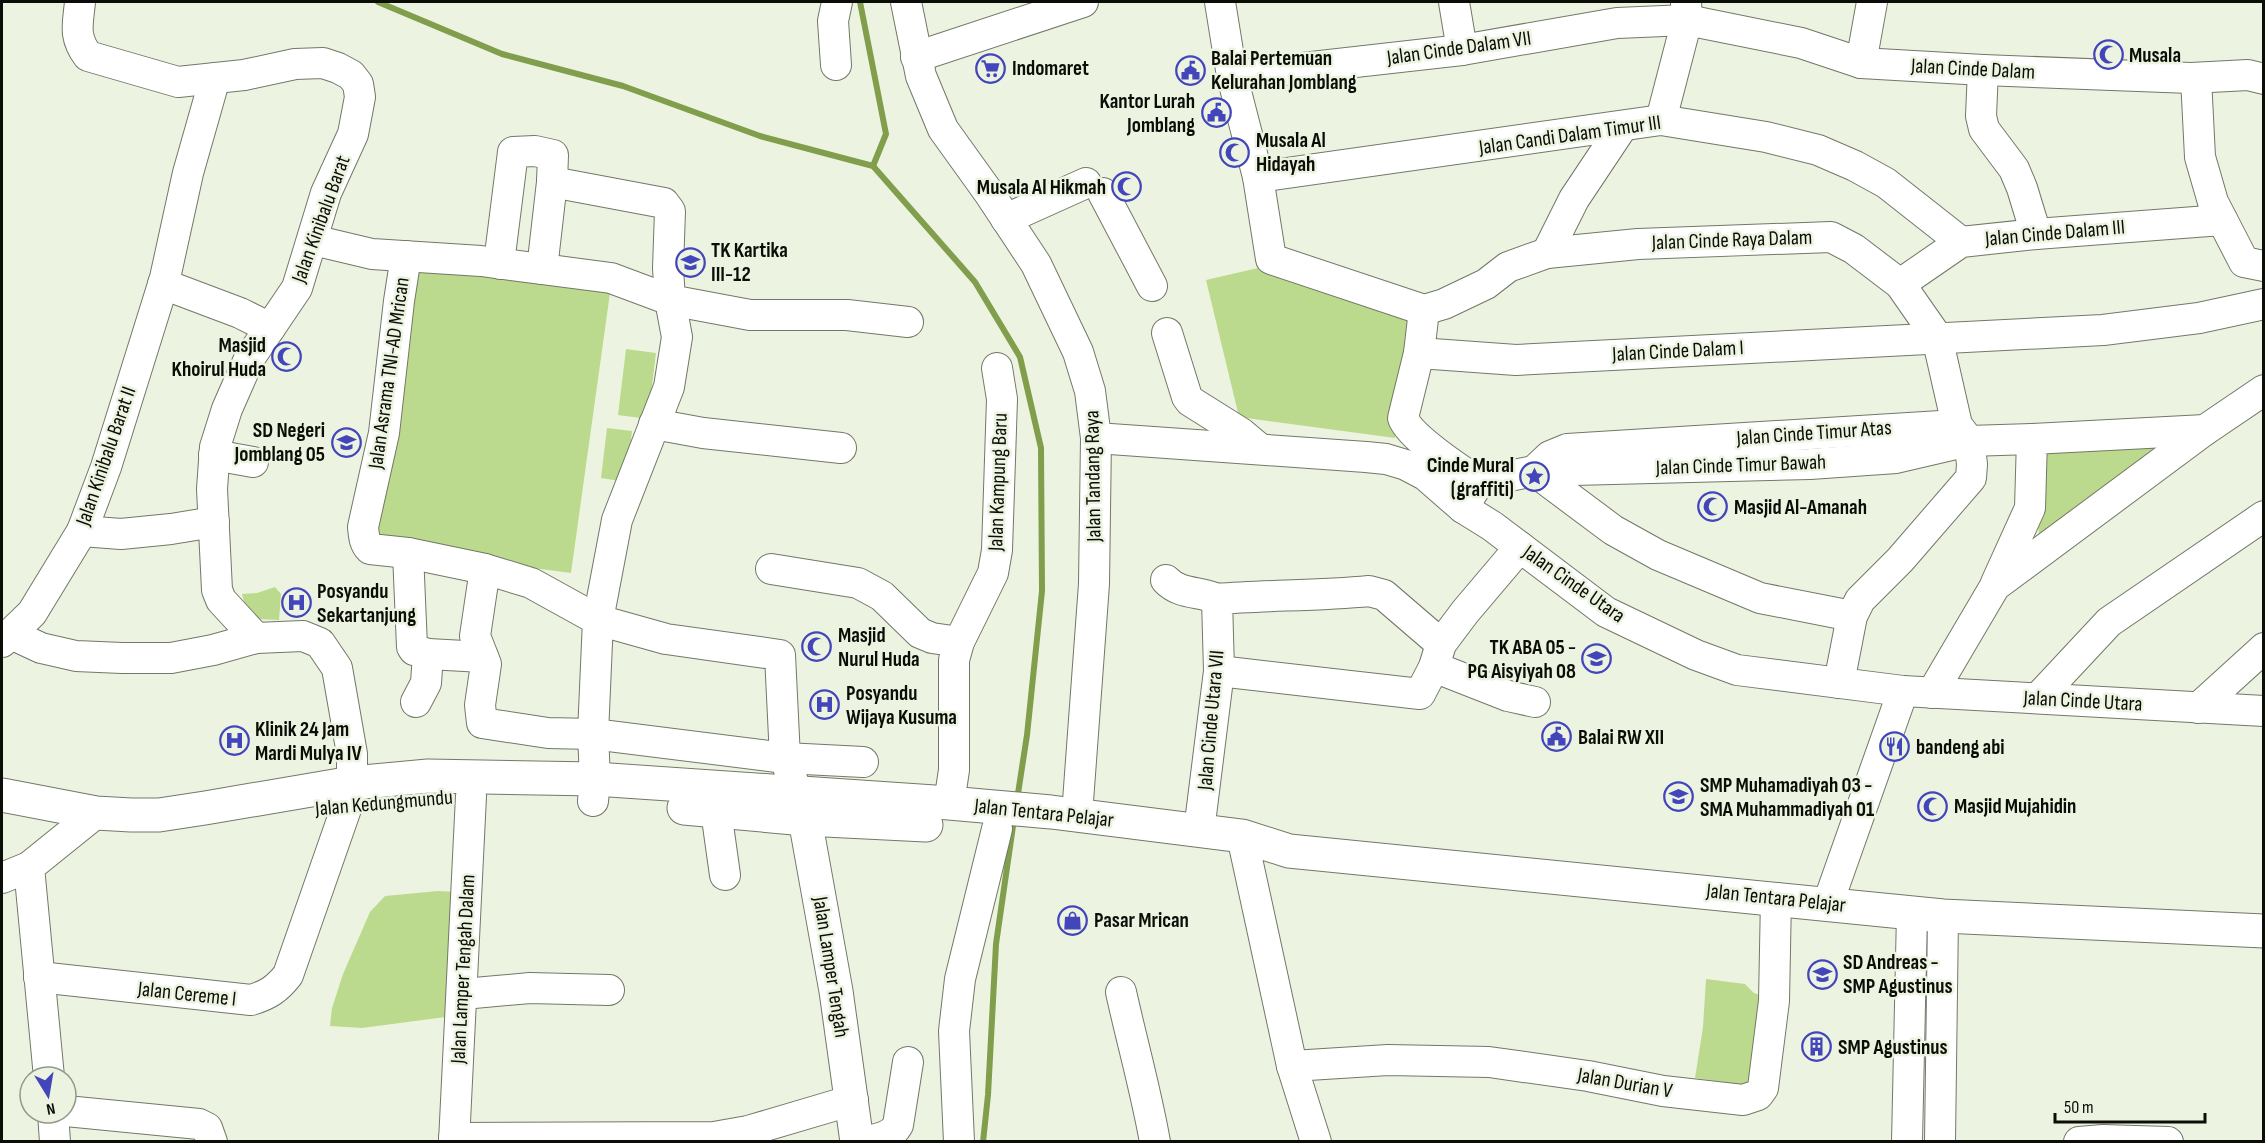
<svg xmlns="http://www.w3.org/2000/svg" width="2265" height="1143" font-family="'Sofia Sans Condensed',sans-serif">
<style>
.green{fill:#bcda8d}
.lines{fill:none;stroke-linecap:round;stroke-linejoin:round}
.stream{stroke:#809e4b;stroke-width:6}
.minor-casing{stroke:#717867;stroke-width:32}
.major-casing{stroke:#717867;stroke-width:35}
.minor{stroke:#fff;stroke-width:30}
.major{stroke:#fff;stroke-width:33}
.labels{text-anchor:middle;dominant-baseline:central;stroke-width:5;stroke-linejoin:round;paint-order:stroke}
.street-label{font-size:21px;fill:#0b0d07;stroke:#ecf4e1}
.poi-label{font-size:21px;font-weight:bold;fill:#0b0d07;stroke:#ecf4e1;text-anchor:start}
</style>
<rect width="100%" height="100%" fill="#ecf4e1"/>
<g class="green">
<path d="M 1271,265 L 1418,314 L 1395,438 L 1239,417 L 1206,280 Z"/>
<path d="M 413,266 L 610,293 L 571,573 L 375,547 Z"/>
<path d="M 626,349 L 656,353 L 648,419 L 618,415 Z"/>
<path d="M 607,428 L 632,431 L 626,482 L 601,478 Z"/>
<path d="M 2160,444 L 2039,536 L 2036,503 L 2024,450 Z"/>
<path d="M 275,587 L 281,594 L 279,620 L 255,619 L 246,610 L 242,594 L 257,593 Z"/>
<path d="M 438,891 L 458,892 L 453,1016 L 362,1028 L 330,1026 L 332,1008 L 343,974 L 370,912 L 385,896 Z"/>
<path d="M 1706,979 L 1745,984 L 1754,993 L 1766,997 L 1758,1087 L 1695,1078 L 1703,1027 Z"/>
</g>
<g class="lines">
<g class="stream">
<path d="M 378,2 L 502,54 L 623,86 L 760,136 L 873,166 L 975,282 L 1020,357 L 1041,448 L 1042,591 L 1027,735 L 1017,800"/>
<path d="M 860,2 L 886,134 L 873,166"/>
<path d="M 983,1142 L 988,1095 L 996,944 L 1014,819"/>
</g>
<defs>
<g id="minor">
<path d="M 80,2 C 78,24 73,36 88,56 L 178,82 L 244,75 L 295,64 L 323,63 L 338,68 L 351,75 L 358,84 L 360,97 L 353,134 L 326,193 L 297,288 L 249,359 L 227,409 L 215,447 L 212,489 L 217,590 L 221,600 L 256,638"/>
<path d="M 906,2 L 921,76 L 943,129 L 989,193 L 1036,264 L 1078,352 L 1090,391 L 1096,438 L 1094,584 L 1077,815"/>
<path d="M 1220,2 L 1232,76 L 1258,177 L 1271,259 L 1424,310"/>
<path d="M 1454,2 L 1462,50"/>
<path d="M 916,57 L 1083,2"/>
<path d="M 1861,63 L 1872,2"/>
<path d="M 836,65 L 833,21 L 837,2"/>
<path d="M 1983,70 L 1981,116 L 1984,129 L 2014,169 L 2022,188 L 2036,234"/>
<path d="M 1232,76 L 1462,50 L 1617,23 L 1687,20 L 1801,43 L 1861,63 L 1983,70 L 2191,78 L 2248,75 L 2264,79"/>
<path d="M 2196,78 L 2200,157 L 2213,202 L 2244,262 L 2264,266"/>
<path d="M 1661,120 L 1687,20 L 1686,2"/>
<path d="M 1258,177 L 1661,120 L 1766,137 L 1818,150 L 1855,166 L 1886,183 L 1961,242"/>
<path d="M 1103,193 L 1152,286"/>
<path d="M 1006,219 L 1086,183"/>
<path d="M 313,240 L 372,254 L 481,261 L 611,278 L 670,300 L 677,337 L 669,387 L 617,520 L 598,620 L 593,734 L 595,779 L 593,801"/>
<path d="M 1547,253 L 1574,199 L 1622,127"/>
<path d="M 406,256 L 399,301 L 384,433 L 363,527 C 364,536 364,543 370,549 L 408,553 L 485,569 L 531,583 L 598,620 L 666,639 L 780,655 L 785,758 L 804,814"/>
<path d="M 501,264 L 500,255 L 513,152 L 535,151 L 553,155 L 552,182"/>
<path d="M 542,269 L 552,182 L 664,203 L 670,211 L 668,268 L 670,300 L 750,315 L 847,315 L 908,322"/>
<path d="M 163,284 L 240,313 L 270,328"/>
<path d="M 1900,284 L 1961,242 L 2036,234 L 2222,220"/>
<path d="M 1424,310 L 1444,304 L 1486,284 L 1508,267 L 1547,253 L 1638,244 L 1831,237 L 1854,249 L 1900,284 L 1937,337 L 1957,425 L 1969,441 L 1972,464 L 1971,478 L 1900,560 L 1860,600 L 1852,616 L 1839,683"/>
<path d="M 1424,310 L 1419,353 L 1403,418 C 1410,437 1460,470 1479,482"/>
<path d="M 1167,333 L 1187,397 L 1190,401 L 1241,433 L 1260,449"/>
<path d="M 1419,353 L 1516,360 L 2103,330 L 2199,318 L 2264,304"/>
<path d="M 654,424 L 703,433 L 841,448"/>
<path d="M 1096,438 L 1366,457 L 1386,459 L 1406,465 L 1425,475 L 1463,508 L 1492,526 L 1606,612 L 1696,655 L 1737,670 L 1903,691 L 2264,711"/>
<path d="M 214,455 L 253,462"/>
<path d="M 1463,508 L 1479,482 L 1534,471 L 1810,464 L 1896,458 L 1969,441 L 2032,439"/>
<path d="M 82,531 L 121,534 L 171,529 L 214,522"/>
<path d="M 408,553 L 412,647 L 414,650 L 428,654 L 426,683 L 416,702"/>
<path d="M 485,569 L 475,636 L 486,664 L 480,705 L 482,723 L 548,733 L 593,734 L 785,758 L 863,762"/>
<path d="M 771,569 L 858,583 L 882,596 L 920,633 L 932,638 L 959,642"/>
<path d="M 1166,580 C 1180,595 1200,591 1217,599"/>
<path d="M 1996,583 L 2030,508 L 2032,439 L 2205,430"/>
<path d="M 1852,616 L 1760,598 L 1658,555 L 1613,530 L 1534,471 L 1550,456 L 1567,449 L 1957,425"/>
<path d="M 11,634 L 41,648 L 76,656 L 122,658 L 171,658 L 213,650 L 256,638 L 303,636 L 320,643 L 337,668 L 352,754 L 352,783 L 348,803 L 288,975 C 277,989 268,995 251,1000 L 39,977"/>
<path d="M 2,642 L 32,613 L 82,531 L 106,467 L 165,278 L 188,173 L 215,78"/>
<path d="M 428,654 L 483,657"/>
<path d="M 1434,667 L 1508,696 L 1535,702"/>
<path d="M 1219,671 L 1420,694 L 1434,667 L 1441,644 L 1465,612 L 1520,547"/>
<path d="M 1932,693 L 1995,586 L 2205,430 L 2264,390"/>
<path d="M 2038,698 L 2109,622 L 2264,516"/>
<path d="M 2198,708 L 2264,648"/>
<path d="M 949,803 L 954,770 L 954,660 L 959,642 L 993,573 L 997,550 L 1002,399 L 997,368"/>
<path d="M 716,811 L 725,875"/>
<path d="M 1199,831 L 1219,671 L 1217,599 C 1268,595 1318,596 1369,591 L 1384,595 L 1441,644"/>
<path d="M 1242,836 L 1292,1066 L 1316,1142"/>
<path d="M 2,878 L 29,867"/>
<path d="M 1828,903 L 1903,691"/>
<path d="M 1121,992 C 1132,1042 1146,1091 1155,1142"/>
<path d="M 463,994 L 530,988 L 609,990"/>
<path d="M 1292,1066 L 1388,1060 L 1489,1062 L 1588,1076 L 1663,1091 L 1743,1100 L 1758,1095 L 1763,1088 L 1774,1001 L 1776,898"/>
<path d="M 49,1077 L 29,867 L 96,813"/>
<path d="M 66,1111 L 199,1124 L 207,1128 L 212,1142"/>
<path d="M 53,1113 L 55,1142"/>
<path d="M 454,1138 L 714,1137 L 748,1131 L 853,1100"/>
<path d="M 454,1142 L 471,796"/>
<path d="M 862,1142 C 875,1139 891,1138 898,1125 L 908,1062"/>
<path d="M 959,1142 L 954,1031 L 960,979 L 997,829"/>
<path d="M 1907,1142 L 1912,913"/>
<path d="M 1940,1142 L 1943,916"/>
<path d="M 2079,1142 L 2103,1140 L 2168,1142"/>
</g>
<g id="major">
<path d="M 2,795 L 96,813 L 131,815 L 159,815 L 205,808 L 352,783 L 428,776 L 595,779 L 949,803 L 1051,812 L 1242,836 L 1289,851 L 1943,916 L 2264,931"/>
<path d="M 684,808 L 805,819 L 926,825"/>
<path d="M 805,819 L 836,991 L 857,1142"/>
</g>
</defs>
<use href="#minor" class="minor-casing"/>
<use href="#major" class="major-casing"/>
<use href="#minor" class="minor"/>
<use href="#major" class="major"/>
</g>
<defs>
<symbol id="mosque-ring" viewBox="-11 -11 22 22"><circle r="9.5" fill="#ecf4e1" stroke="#4345ba" stroke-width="1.5"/><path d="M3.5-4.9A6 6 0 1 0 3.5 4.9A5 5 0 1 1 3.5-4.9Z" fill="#4345ba"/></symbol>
<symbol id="supermarket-ring" viewBox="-11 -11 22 22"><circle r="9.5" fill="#ecf4e1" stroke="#4345ba" stroke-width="1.5"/><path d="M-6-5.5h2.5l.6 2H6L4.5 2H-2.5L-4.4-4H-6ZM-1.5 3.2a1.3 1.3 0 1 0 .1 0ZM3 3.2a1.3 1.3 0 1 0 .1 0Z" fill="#4345ba"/></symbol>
<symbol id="civic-ring" viewBox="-11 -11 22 22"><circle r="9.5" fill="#ecf4e1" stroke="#4345ba" stroke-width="1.5"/><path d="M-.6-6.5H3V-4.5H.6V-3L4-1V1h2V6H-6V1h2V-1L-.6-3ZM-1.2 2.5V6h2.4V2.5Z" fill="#4345ba"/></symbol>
<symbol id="school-ring" viewBox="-11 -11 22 22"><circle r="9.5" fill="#ecf4e1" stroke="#4345ba" stroke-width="1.5"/><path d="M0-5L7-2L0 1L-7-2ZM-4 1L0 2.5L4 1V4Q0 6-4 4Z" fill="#4345ba"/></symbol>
<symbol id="sight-ring" viewBox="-11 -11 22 22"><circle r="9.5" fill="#ecf4e1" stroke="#4345ba" stroke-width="1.5"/><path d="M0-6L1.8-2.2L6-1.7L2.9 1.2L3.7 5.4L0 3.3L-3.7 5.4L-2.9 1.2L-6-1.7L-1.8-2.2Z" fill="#4345ba"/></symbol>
<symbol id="hospital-ring" viewBox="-11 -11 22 22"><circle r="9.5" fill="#ecf4e1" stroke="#4345ba" stroke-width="1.5"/><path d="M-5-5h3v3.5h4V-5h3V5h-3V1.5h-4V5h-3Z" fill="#4345ba"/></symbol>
<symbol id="restaurant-ring" viewBox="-11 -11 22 22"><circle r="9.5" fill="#ecf4e1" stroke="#4345ba" stroke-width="1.5"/><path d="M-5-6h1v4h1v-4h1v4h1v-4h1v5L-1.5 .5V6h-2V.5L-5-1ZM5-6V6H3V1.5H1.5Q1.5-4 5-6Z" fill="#4345ba"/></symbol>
<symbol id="shop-ring" viewBox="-11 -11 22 22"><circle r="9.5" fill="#ecf4e1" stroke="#4345ba" stroke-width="1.5"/><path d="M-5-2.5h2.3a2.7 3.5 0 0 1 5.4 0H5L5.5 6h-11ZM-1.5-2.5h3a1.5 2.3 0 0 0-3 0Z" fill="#4345ba"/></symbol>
<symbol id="building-ring" viewBox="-11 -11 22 22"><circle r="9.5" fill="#ecf4e1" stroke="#4345ba" stroke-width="1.5"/><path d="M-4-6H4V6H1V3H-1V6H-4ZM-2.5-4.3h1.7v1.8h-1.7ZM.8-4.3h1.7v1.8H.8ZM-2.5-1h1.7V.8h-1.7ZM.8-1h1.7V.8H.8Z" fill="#4345ba"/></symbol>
</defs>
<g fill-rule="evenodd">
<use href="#mosque-ring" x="2092" y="38" width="33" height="33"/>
<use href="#supermarket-ring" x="974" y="52" width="33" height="33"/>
<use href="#civic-ring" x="1174" y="54" width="33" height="33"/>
<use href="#civic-ring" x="1200" y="96" width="33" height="33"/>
<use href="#mosque-ring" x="1218" y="136" width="33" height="33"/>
<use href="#mosque-ring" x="1110" y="170" width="33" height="33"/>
<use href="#school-ring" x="674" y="246" width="33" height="33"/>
<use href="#mosque-ring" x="270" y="340" width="33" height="33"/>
<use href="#school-ring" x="330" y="426" width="33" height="33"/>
<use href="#sight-ring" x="1518" y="460" width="33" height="33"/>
<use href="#mosque-ring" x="1696" y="490" width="33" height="33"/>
<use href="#hospital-ring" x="280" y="586" width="33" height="33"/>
<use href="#mosque-ring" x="800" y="630" width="33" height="33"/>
<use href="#school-ring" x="1580" y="642" width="33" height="33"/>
<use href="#hospital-ring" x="808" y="688" width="33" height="33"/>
<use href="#civic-ring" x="1540" y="720" width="33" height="33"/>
<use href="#hospital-ring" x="218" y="724" width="33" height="33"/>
<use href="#restaurant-ring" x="1878" y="730" width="33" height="33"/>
<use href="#school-ring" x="1662" y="780" width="33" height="33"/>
<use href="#mosque-ring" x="1916" y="790" width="33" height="33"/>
<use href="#shop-ring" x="1056" y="904" width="33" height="33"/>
<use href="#school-ring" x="1806" y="958" width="33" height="33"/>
<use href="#building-ring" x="1800" y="1030" width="33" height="33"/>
</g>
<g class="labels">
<g class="street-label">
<text transform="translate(1459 48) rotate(-8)">Jalan Cinde Dalam VII</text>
<text transform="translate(1973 69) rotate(3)">Jalan Cinde Dalam</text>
<text transform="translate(1570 135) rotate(-8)">Jalan Candi Dalam Timur III</text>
<text transform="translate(321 219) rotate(-70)">Jalan Kinibalu Barat</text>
<text transform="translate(2055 233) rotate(-5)">Jalan Cinde Dalam III</text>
<text transform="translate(1732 240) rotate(-2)">Jalan Cinde Raya Dalam</text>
<text transform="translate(1678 351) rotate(-3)">Jalan Cinde Dalam I</text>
<text transform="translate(389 373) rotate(-82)">Jalan Asrama TNI-AD Mrican</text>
<text transform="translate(1814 433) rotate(-4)">Jalan Cinde Timur Atas</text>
<text transform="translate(106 456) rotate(-71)">Jalan Kinibalu Barat II</text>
<text transform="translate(1741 465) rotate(-2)">Jalan Cinde Timur Bawah</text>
<text transform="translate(1093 476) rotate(-91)">Jalan Tandang Raya</text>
<text transform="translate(998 482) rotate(-88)">Jalan Kampung Baru</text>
<text transform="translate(1574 584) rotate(35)">Jalan Cinde Utara</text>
<text transform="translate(2083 701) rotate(3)">Jalan Cinde Utara</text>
<text transform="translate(1211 720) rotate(-85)">Jalan Cinde Utara VII</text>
<text transform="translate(384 803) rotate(-5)">Jalan Kedungmundu</text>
<text transform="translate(1044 813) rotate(6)">Jalan Tentara Pelajar</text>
<text transform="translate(1776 898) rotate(6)">Jalan Tentara Pelajar</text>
<text transform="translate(831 967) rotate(81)">Jalan Lamper Tengah</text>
<text transform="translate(463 969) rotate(-87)">Jalan Lamper Tengah Dalam</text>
<text transform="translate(187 994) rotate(6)">Jalan Cereme I</text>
<text transform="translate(1625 1083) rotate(10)">Jalan Durian V</text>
</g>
<g class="poi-label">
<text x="2129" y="55">Musala</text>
<text x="1211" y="58">Balai Pertemuan<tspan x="1211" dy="24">Kelurahan Jomblang</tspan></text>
<text x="1012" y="68">Indomaret</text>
<text x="1195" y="101" text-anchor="end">Kantor Lurah<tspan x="1195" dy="24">Jomblang</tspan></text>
<text x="1256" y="140">Musala Al<tspan x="1256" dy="24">Hidayah</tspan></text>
<text x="1106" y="187" text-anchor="end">Musala Al Hikmah</text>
<text x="711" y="250">TK Kartika<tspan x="711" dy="24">III-12</tspan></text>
<text x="266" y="345" text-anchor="end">Masjid<tspan x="266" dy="24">Khoirul Huda</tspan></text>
<text x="325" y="430" text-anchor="end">SD Negeri<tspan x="325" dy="24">Jomblang 05</tspan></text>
<text x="1514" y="465" text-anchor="end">Cinde Mural<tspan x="1514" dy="24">(graffiti)</tspan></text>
<text x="1734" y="507">Masjid Al-Amanah</text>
<text x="317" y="591">Posyandu<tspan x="317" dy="24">Sekartanjung</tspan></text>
<text x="838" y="635">Masjid<tspan x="838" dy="24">Nurul Huda</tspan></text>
<text x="1576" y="647" text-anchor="end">TK ABA 05 -<tspan x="1576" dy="24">PG Aisyiyah 08</tspan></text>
<text x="846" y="693">Posyandu<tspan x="846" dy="24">Wijaya Kusuma</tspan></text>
<text x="255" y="729">Klinik 24 Jam<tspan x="255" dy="24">Mardi Mulya IV</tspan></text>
<text x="1578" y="737">Balai RW XII</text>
<text x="1916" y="747">bandeng abi</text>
<text x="1700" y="785">SMP Muhamadiyah 03 -<tspan x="1700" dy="24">SMA Muhammadiyah 01</tspan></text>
<text x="1954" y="806">Masjid Mujahidin</text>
<text x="1094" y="920">Pasar Mrican</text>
<text x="1843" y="962">SD Andreas -<tspan x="1843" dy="24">SMP Agustinus</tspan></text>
<text x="1838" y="1047">SMP Agustinus</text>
</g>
</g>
<rect width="2265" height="1143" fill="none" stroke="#0b0d07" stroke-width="6"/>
<g transform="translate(48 1095) rotate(169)"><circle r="28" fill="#ecf4e1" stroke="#92988a" stroke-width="1.5"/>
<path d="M0-4.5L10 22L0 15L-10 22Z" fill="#4345ba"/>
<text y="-9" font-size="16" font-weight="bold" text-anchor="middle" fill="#0b0d07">N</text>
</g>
<path d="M2055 1113v9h150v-9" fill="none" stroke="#0b0d07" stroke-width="3"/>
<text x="2064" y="1113" font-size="18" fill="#0b0d07" stroke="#ecf4e1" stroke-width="4.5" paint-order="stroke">50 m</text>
</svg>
